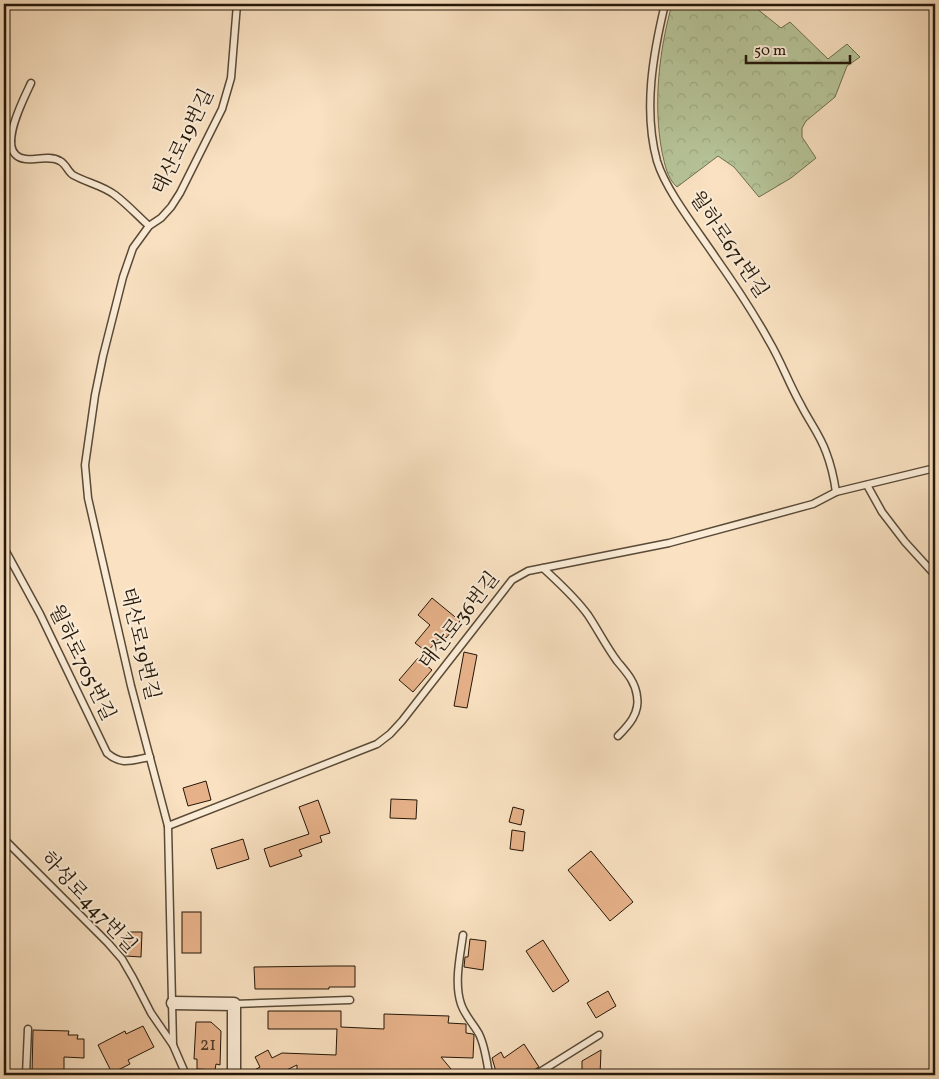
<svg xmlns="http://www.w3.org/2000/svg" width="939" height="1079" font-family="Vollkorn,'Noto Serif KR',serif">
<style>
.forest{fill:url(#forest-crowns);stroke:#6d6e50}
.building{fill:#e6b189;stroke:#241709}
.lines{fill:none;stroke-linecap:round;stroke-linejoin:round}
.lane-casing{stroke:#594a37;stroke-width:9}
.street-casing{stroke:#594a37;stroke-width:15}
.lane{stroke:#fbecd7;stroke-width:6}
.street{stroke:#fbecd7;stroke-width:12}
.labels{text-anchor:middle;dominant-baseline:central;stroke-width:4;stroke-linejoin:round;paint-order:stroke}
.number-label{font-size:18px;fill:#543e29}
.street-label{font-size:20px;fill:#241709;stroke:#fbecd7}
</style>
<defs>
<pattern id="forest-crowns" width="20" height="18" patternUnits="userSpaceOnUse" patternTransform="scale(1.25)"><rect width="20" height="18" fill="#b6c498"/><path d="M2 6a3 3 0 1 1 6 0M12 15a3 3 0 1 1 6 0" fill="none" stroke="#9ca882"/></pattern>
</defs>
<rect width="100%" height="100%" fill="#f9e1c1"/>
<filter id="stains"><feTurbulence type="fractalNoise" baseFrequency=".004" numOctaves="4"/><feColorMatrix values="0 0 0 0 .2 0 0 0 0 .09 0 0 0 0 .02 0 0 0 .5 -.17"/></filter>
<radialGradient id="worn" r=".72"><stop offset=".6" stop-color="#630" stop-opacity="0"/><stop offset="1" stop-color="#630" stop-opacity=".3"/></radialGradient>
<path class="forest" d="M 672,4 L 751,4 L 781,28 L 790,22 L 828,59 L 847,44 L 860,57 L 847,66 L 835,97 L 806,121 L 802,128 L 802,137 L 816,158 L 791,178 L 759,197 L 734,167 L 718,156 L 677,187 C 667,178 665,165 662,152 C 653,104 659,51 672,4 Z"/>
<g class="building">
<path d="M 432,598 L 460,621 L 446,638 L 442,635 L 427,652 L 415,643 L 430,625 L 418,615 Z"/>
<path d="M 464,652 L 477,655 L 467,708 L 454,706 Z"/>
<path d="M 418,658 L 432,670 L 413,692 L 399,680 Z"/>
<path d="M 206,781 L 211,800 L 188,806 L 183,788 Z"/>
<path d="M 391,799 L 417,800 L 416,819 L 390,818 Z"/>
<path d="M 318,800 L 330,833 L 320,836 L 322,842 L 299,850 L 302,856 L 270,867 L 264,849 L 309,834 L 299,807 Z"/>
<path d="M 513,807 L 524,810 L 521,825 L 509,822 Z"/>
<path d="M 512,830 L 525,832 L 523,851 L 510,849 Z"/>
<path d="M 243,839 L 249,859 L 217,869 L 211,849 Z"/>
<path d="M 591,851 L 633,902 L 610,921 L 568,870 Z"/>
<rect x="182" y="912" width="19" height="41"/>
<path d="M 127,932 L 142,932 L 141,957 L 126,956 Z"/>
<path d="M 470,939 L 486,941 L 483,970 L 464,967 L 465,957 L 468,957 Z"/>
<path d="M 543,940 L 569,981 L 553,992 L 526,951 Z"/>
<path d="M 333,966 L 355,966 L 355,987 L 329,987 L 329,989 L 255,989 L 254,967 Z"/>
<path d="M 608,991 L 616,1006 L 596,1018 L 587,1003 Z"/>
<path d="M 268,1011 L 341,1011 L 341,1027 L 384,1029 L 384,1014 L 449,1016 L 448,1023 L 466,1024 L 466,1033 L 473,1034 L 474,1035 L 473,1058 L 441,1057 L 456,1075 L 336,1075 L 336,1073 L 297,1072 L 297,1065 L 276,1075 L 245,1075 L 260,1067 L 255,1057 L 268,1050 L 272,1058 L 282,1053 L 336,1055 L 337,1029 L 268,1029 Z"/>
<path d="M 196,1022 L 211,1022 L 221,1031 L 220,1065 L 216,1064 L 215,1070 L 197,1069 L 197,1059 L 194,1059 Z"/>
<path d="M 143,1026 L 154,1047 L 128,1060 L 130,1064 L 112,1073 L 98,1045 L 125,1031 L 126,1034 Z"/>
<path d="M 33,1030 L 69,1031 L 68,1035 L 78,1035 L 77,1039 L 84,1039 L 84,1058 L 64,1057 L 64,1075 L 32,1075 Z"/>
<path d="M 524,1044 L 539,1067 L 532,1071 L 530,1075 L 497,1075 L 492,1058 L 501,1052 L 504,1058 Z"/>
<path d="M 601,1050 L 600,1075 L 582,1075 L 582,1061 Z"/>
</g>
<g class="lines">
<defs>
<g id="lane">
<path d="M 665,4 C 653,54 643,110 657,161 C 666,191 698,231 716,258 C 735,285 753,312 769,341 C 781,361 789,384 801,405 C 809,421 820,435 826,452 C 831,465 834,478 836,492"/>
<path d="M 31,83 C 24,98 1,142 16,155 C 26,165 46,153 60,161 C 66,164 68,172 73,175 C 87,183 102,185 115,195 C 127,204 138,216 149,226"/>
<path d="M 935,334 L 935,332"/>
<path d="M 867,485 L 882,512 L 905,542 L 935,575"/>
<path d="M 4,548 L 40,614 L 107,753 C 122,766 132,760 150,757"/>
<path d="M 543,568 C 559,583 575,597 588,615 C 598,630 606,646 617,661 C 626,672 635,681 637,696 C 640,713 629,725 618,736"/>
<path d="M 168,826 L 377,744 L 390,734 L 402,721 L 512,580 L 528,571 L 669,543 L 813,504 L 836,492 L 935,468"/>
<path d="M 4,839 L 108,943 L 122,959 L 133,978 L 151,1013 L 173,1045"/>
<path d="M 463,935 C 460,957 454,983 461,1004 C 465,1016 473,1023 479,1034 C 485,1046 487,1062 489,1075"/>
<path d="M 234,1004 L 350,1000"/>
<path d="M 26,1075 L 28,1029"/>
<path d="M 186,1075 L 173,1045 L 168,826 L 131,686 L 88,498 L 85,465 L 95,395 L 103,356 L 123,277 L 133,248 L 149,226 L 161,218 L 171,207 L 180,193 L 222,109 L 231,78 L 237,4"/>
<path d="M 535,1075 L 599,1035"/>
</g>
<path id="street" d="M 173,1003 L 234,1004 L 234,1075"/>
</defs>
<use href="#lane" class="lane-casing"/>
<use href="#street" class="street-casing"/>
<use href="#lane" class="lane"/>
<use href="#street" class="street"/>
</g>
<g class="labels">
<g class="number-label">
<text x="208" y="1045">21</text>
</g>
<g class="street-label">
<text transform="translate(184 142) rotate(-64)">태산로19번길</text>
<text transform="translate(728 245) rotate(56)">월하로671번길</text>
<text transform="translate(460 621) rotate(-52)">태산로36번길</text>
<text transform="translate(139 644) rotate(77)">태산로19번길</text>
<text transform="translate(81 663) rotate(64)">월하로705번길</text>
<text transform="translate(88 903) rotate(47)">하성로447번길</text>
</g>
</g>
<rect width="939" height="1079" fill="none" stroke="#f9e1c1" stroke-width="20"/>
<rect x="5" y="5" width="929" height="1069" fill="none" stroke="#241709" stroke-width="2.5"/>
<rect x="10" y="10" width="919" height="1059" fill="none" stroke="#241709"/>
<path d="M746 55v8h104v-8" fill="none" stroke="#241709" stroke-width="2.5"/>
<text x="754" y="55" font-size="15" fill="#241709" stroke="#fbecd7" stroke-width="4" paint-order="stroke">50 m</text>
<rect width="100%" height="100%" filter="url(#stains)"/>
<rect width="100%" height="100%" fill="url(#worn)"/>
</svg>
